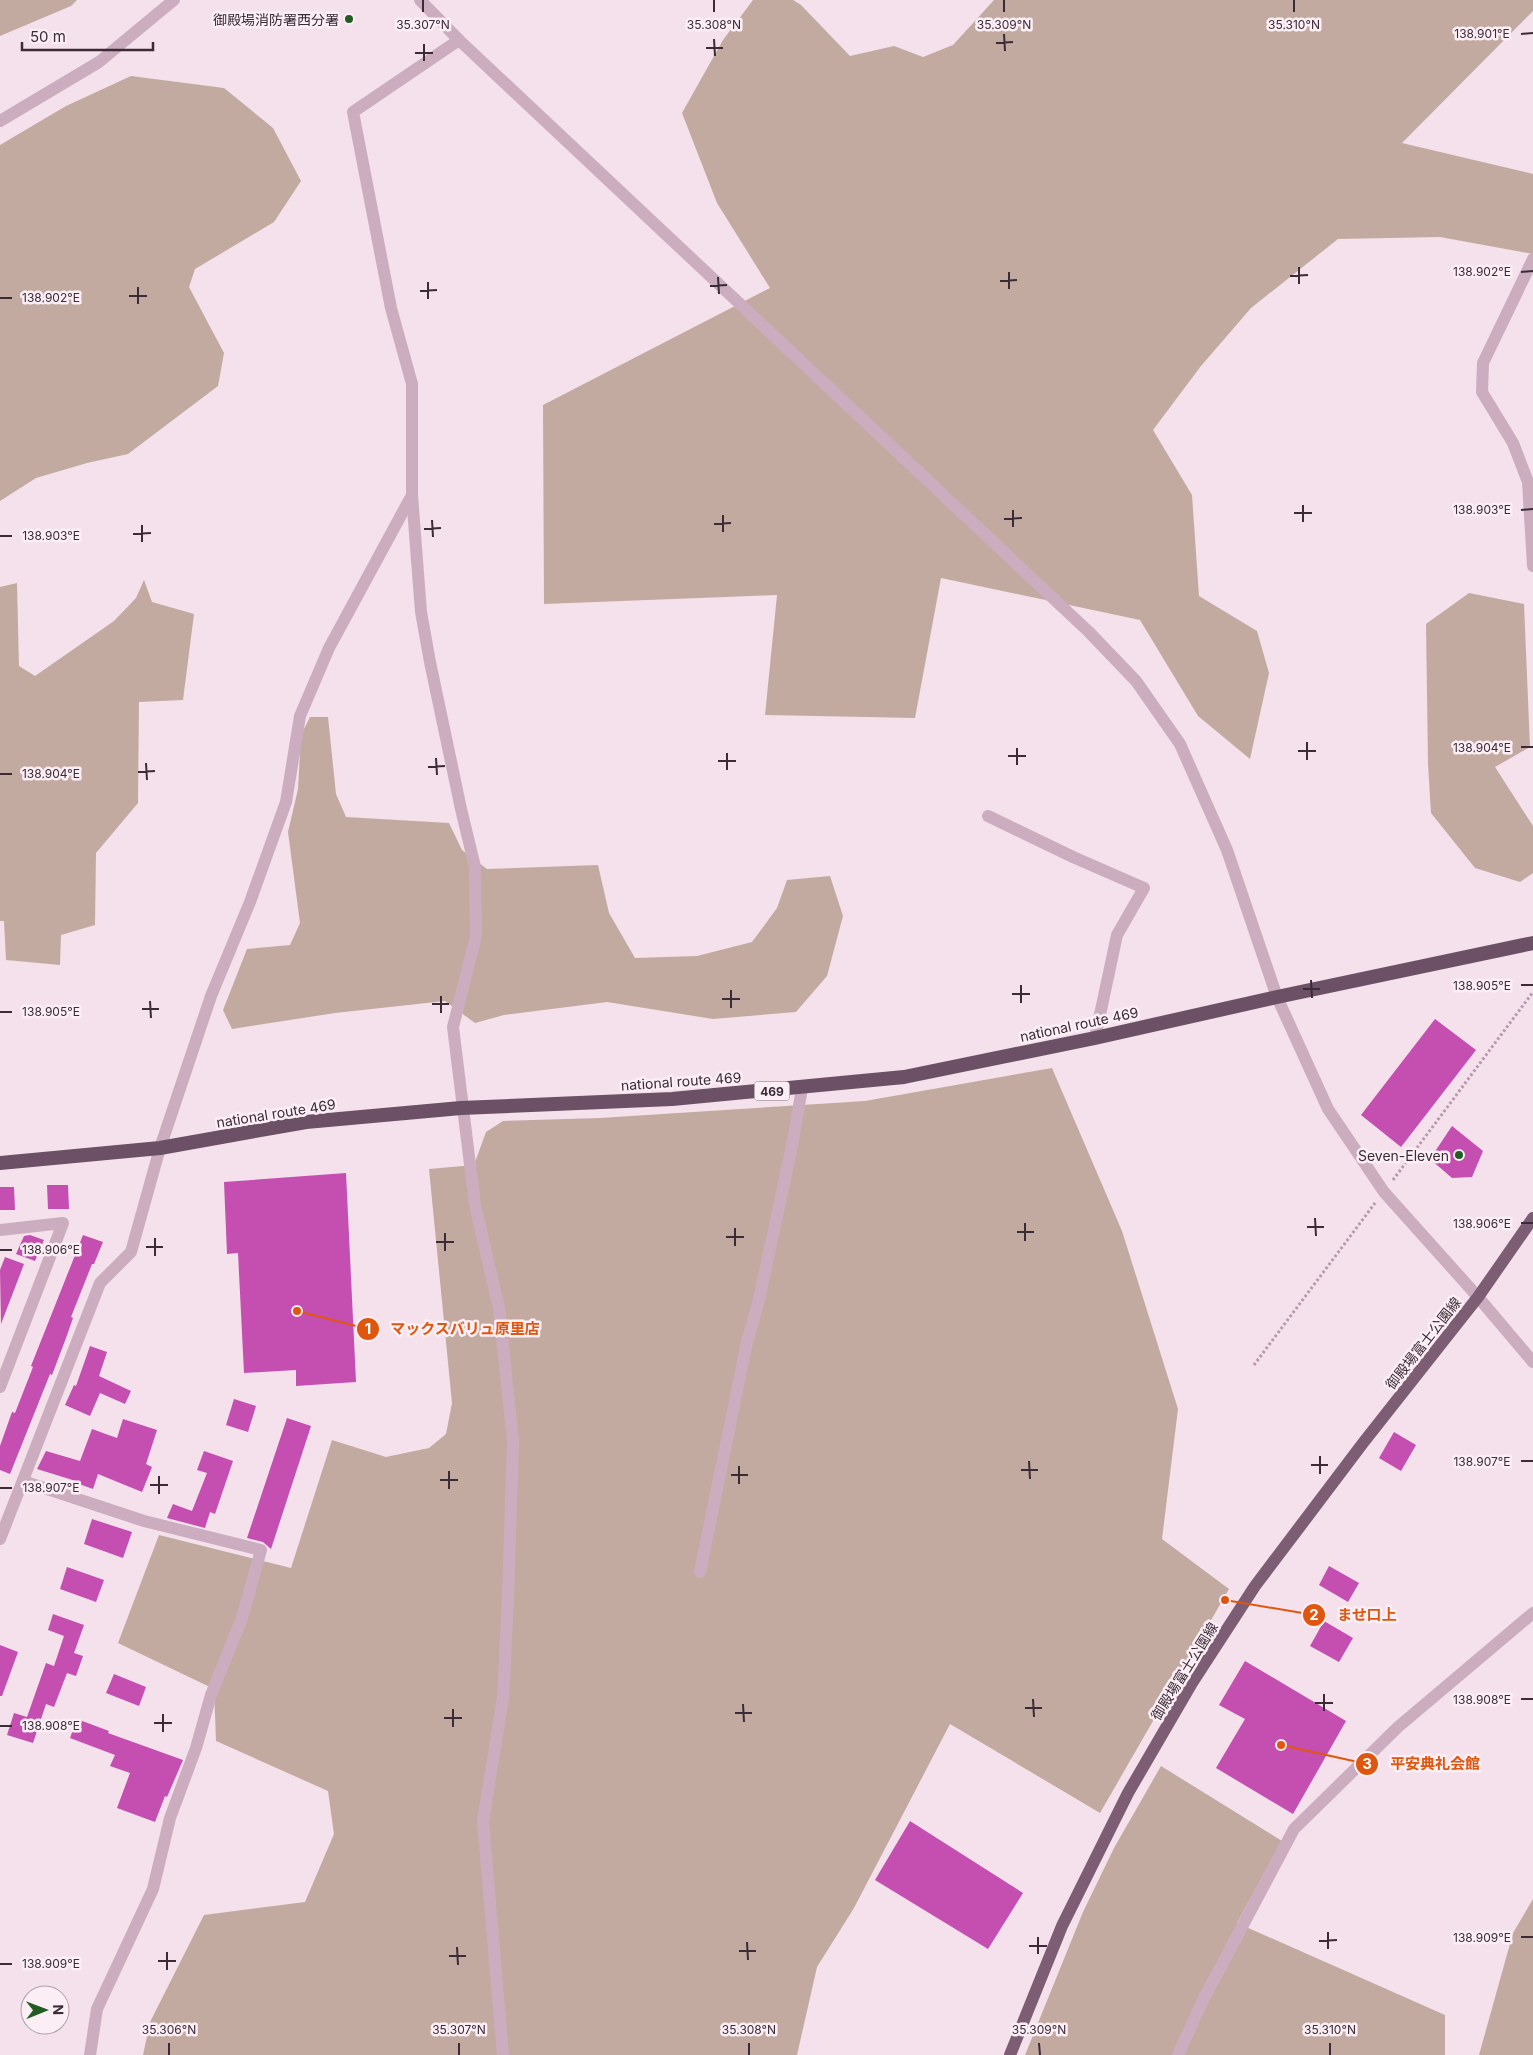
<svg xmlns="http://www.w3.org/2000/svg" width="1533" height="2055" font-family="Inter,'Noto Sans JP',sans-serif">
<style>
.green{fill:#c3aaa1}
.building{fill:#c54eb1}
.lines{fill:none;stroke-linecap:round;stroke-linejoin:round}
.path{stroke:#b897ac;stroke-width:3;stroke-dasharray:2.5 2.5;stroke-linecap:butt}
.minor{stroke:#ccadc0;stroke-width:12}
.tertiary{stroke:#ccadc0;stroke-width:12}
.primary{stroke:#7c5d74;stroke-width:12}
.trunk{stroke:#6c5065;stroke-width:14}
.ticks{fill:none;stroke:#3b2b37;stroke-width:2}
.poi-dot{fill:#215c20;stroke:#fbeef5;stroke-width:2}
.labels{text-anchor:middle;dominant-baseline:central;stroke-width:5;stroke-linejoin:round;paint-order:stroke}
.shield{fill:#fbeef5;stroke:#756670;stroke-width:1}
.shield-label{font-size:12px;font-weight:bold;fill:#3b2b37}
.poi-label{font-size:14px;fill:#3b2b37;stroke:#fbeef5;text-anchor:end}
.street-label{font-size:14px;fill:#3b2b37;stroke:#fbeef5}
.ticks-label{font-size:12px;text-anchor:middle;fill:#3b2b37;stroke:#fbeef5;stroke-width:5;stroke-linejoin:round;paint-order:stroke}
.leader{fill:none;stroke:#df570e;stroke-width:2}
.callout-dot{fill:#df570e;stroke:#fbeef5;stroke-width:2}
.mark-label{font-size:15px;text-anchor:middle;font-weight:bold;fill:#fff}
.callout-label{font-size:15px;text-anchor:middle;font-weight:bold;fill:#df570e;stroke:#fbeef5;stroke-width:5;stroke-linejoin:round;paint-order:stroke}
</style>
<rect width="100%" height="100%" fill="#f4e1eb"/>
<g class="green">
<path d="M 0,0 L 77,0 L 71,6 L 0,36 Z"/>
<path d="M 753,0 L 793,0 L 801,5 L 850,56 L 894,46 L 923,57 L 953,45 L 994,0 L 1533,0 L 1533,11 L 1402,143 L 1533,174 L 1533,254 L 1440,237 L 1338,239 L 1251,308 L 1201,366 L 1153,430 L 1192,495 L 1199,596 L 1257,631 L 1269,673 L 1250,759 L 1198,716 L 1140,620 L 941,578 L 915,718 L 765,715 L 777,595 L 544,604 L 543,405 L 770,288 L 717,203 L 682,113 L 723,40 Z"/>
<path d="M 131,76 L 224,88 L 273,128 L 301,181 L 274,222 L 195,269 L 189,287 L 224,353 L 218,386 L 128,454 L 87,463 L 36,478 L 0,501 L 0,145 L 66,106 Z"/>
<path d="M 144,580 L 152,602 L 194,614 L 183,700 L 139,702 L 138,803 L 96,853 L 95,925 L 61,935 L 60,965 L 6,960 L 4,921 L 0,921 L 0,587 L 17,583 L 19,666 L 35,676 L 114,621 L 136,598 Z"/>
<path d="M 1469,593 L 1524,604 L 1530,747 L 1495,767 L 1533,826 L 1533,873 L 1520,882 L 1475,868 L 1431,813 L 1428,764 L 1426,624 Z"/>
<path d="M 310,717 L 328,717 L 336,794 L 346,817 L 449,823 L 462,850 L 487,869 L 598,865 L 609,913 L 635,958 L 697,956 L 752,942 L 777,908 L 787,880 L 830,876 L 843,916 L 827,976 L 796,1012 L 713,1019 L 607,1002 L 504,1015 L 475,1023 L 445,1001 L 335,1013 L 232,1029 L 223,1010 L 247,949 L 290,945 L 300,923 L 288,832 L 298,789 L 301,735 Z"/>
<path d="M 1052,1068 L 1122,1231 L 1178,1409 L 1162,1539 L 1229,1589 L 1100,1813 L 950,1724 L 854,1908 L 817,1967 L 797,2055 L 143,2055 L 150,2022 L 204,1915 L 305,1902 L 334,1834 L 328,1791 L 216,1741 L 214,1689 L 118,1643 L 159,1535 L 291,1568 L 332,1440 L 386,1457 L 429,1448 L 446,1434 L 452,1403 L 429,1169 L 474,1165 L 486,1132 L 503,1121 L 600,1118 L 865,1101 Z"/>
<path d="M 1161,1766 L 1282,1841 L 1237,1923 L 1445,2015 L 1445,2055 L 1025,2055 L 1083,1912 L 1114,1848 Z"/>
<path d="M 1533,1899 L 1533,2055 L 1479,2055 L 1513,1933 Z"/>
</g>
<g class="building">
<path d="M 1435,1019 L 1476,1050 L 1401,1147 L 1361,1115 Z"/>
<path d="M 1452,1126 L 1483,1151 L 1472,1177 L 1452,1178 L 1430,1159 Z"/>
<path d="M 346,1173 L 356,1382 L 296,1386 L 296,1370 L 244,1373 L 238,1253 L 227,1254 L 224,1182 Z"/>
<path d="M 47,1185 L 68,1185 L 69,1209 L 48,1209 Z"/>
<path d="M 0,1187 L 14,1187 L 15,1210 L 0,1210 Z"/>
<path d="M 30,1235 L 44,1240 L 35,1261 L 16,1254 L 24,1236 Z"/>
<path d="M 83,1235 L 103,1242 L 94,1264 L 92,1264 L 71,1317 L 73,1318 L 66,1338 L 52,1375 L 50,1374 L 10,1474 L 0,1470 L 0,1446 L 12,1412 L 15,1413 L 33,1367 L 31,1366 Z"/>
<path d="M 5,1257 L 24,1264 L 1,1324 L 0,1270 Z"/>
<path d="M 90,1346 L 107,1352 L 99,1376 L 131,1391 L 125,1404 L 100,1393 L 90,1416 L 65,1405 L 74,1385 L 76,1386 Z"/>
<path d="M 234,1399 L 256,1406 L 248,1432 L 226,1425 Z"/>
<path d="M 287,1418 L 311,1426 L 271,1549 L 263,1542 L 247,1538 Z"/>
<path d="M 123,1419 L 157,1430 L 146,1464 L 152,1467 L 142,1492 L 98,1474 L 93,1489 L 79,1484 L 79,1482 L 37,1469 L 46,1451 L 80,1461 L 92,1429 L 117,1438 Z"/>
<path d="M 1394,1432 L 1416,1445 L 1401,1471 L 1379,1458 Z"/>
<path d="M 204,1451 L 233,1461 L 215,1514 L 210,1512 L 205,1528 L 167,1518 L 173,1504 L 192,1511 L 207,1473 L 197,1470 Z"/>
<path d="M 92,1519 L 132,1532 L 123,1558 L 84,1544 Z"/>
<path d="M 1329,1566 L 1359,1583 L 1348,1602 L 1319,1585 Z"/>
<path d="M 67,1567 L 104,1580 L 96,1602 L 60,1589 Z"/>
<path d="M 53,1614 L 84,1625 L 74,1653 L 83,1656 L 76,1676 L 67,1673 L 54,1707 L 46,1704 L 33,1743 L 7,1735 L 14,1713 L 27,1717 L 46,1663 L 54,1666 L 64,1636 L 48,1630 Z"/>
<path d="M 1324,1621 L 1353,1638 L 1339,1662 L 1310,1646 Z"/>
<path d="M 0,1645 L 18,1652 L 2,1696 L 0,1696 Z"/>
<path d="M 1245,1661 L 1346,1721 L 1293,1814 L 1216,1768 L 1245,1719 L 1219,1705 Z"/>
<path d="M 114,1674 L 146,1687 L 139,1706 L 106,1693 Z"/>
<path d="M 77,1719 L 109,1731 L 108,1733 L 183,1760 L 167,1797 L 165,1796 L 155,1822 L 117,1808 L 130,1773 L 110,1766 L 115,1755 L 70,1738 Z"/>
<path d="M 910,1821 L 1023,1893 L 988,1949 L 875,1880 Z"/>
</g>
<g class="lines">
<g class="path">
<path d="M 1393,1180 L 1533,992"/>
<path d="M 1254,1365 L 1375,1203"/>
</g>
<g class="minor">
<path d="M 459,40 L 353,112 L 391,308 L 412,384 L 412,495 L 421,612 L 430,662 L 461,809 L 475,867 L 476,936 L 453,1027 L 475,1205 L 499,1308 L 513,1441 L 508,1597 L 503,1698 L 483,1821 L 503,2055"/>
<path d="M 1533,259 L 1483,363 L 1482,392 L 1513,443 L 1528,482 L 1533,566"/>
<path d="M 988,816 L 1073,857 L 1144,888 L 1117,935 L 1095,1038"/>
<path d="M 0,1230 L 63,1223 L 0,1387"/>
<path d="M 23,1481 L 144,1521 L 261,1550 L 242,1618 L 211,1695 L 196,1748 L 170,1818 L 153,1889 L 97,2009 L 90,2055"/>
<path d="M 0,1539 L 100,1283 L 131,1252 L 160,1148 L 211,996 L 250,902 L 286,802 L 300,716 L 329,648 L 412,495"/>
<path d="M 700,1572 L 747,1342 L 758,1304 L 793,1141 L 802,1088"/>
<path d="M 1178,2055 L 1202,2002 L 1294,1829 L 1398,1727 L 1533,1613"/>
</g>
<g class="tertiary">
<path d="M 420,0 L 459,40 L 1089,632 L 1136,681 L 1180,744 L 1227,850 L 1277,997 L 1328,1109 L 1384,1192 L 1478,1297 L 1533,1362"/>
<path d="M 0,121 L 99,62 L 174,0"/>
</g>
<path class="primary" d="M 1010,2055 L 1062,1926 L 1128,1793 L 1192,1683 L 1255,1586 L 1363,1443 L 1478,1297 L 1533,1218"/>
<path class="trunk" d="M 0,1163 L 160,1148 L 306,1122 L 461,1108 L 672,1099 L 904,1077 L 1095,1038 L 1277,997 L 1533,943"/>
</g>
<path class="ticks" d="M 423,0 L 423,12M 714,0 L 714,12M 1004,0 L 1004,12M 1294,0 L 1294,12M 1004,34 L 1005,51M 1521,34 L 1533,33M 714,39 L 715,56M 996,43 L 1013,42M 424,44 L 424,61M 706,48 L 723,48M 415,53 L 433,53M 1299,267 L 1299,284M 1009,272 L 1009,289M 1521,272 L 1533,271M 1290,276 L 1308,275M 718,277 L 719,294M 1000,281 L 1017,280M 428,282 L 428,299M 710,286 L 727,285M 138,287 L 138,304M 420,291 L 437,290M 129,296 L 147,296M 0,298 L 12,298M 1303,505 L 1303,522M 1013,510 L 1013,527M 1521,510 L 1533,509M 1294,513 L 1312,513M 723,515 L 723,532M 1004,519 L 1022,518M 432,520 L 433,537M 714,524 L 731,523M 142,525 L 142,542M 424,529 L 441,528M 133,534 L 151,533M 0,536 L 12,536M 1307,742 L 1307,760M 1521,747 L 1533,747M 1017,748 L 1017,765M 1298,751 L 1316,751M 727,753 L 727,770M 1008,756 L 1026,756M 436,758 L 437,775M 718,761 L 736,761M 146,763 L 147,780M 428,767 L 445,766M 138,772 L 155,771M 0,774 L 12,774M 1311,980 L 1312,998M 1021,985 L 1021,1003M 1521,985 L 1533,985M 1303,989 L 1320,989M 731,990 L 731,1008M 1012,994 L 1030,994M 441,996 L 441,1013M 722,999 L 740,999M 150,1001 L 151,1018M 432,1004 L 449,1004M 142,1009 L 159,1009M 0,1012 L 12,1012M 1315,1218 L 1316,1236M 1025,1223 L 1025,1241M 1521,1223 L 1533,1223M 1307,1227 L 1324,1227M 735,1228 L 735,1246M 1017,1232 L 1034,1232M 445,1233 L 445,1251M 726,1237 L 744,1237M 155,1238 L 155,1256M 436,1242 L 454,1242M 146,1247 L 163,1247M 0,1250 L 12,1250M 1320,1456 L 1320,1474M 1029,1461 L 1030,1479M 1521,1461 L 1533,1461M 1311,1465 L 1328,1465M 739,1466 L 739,1484M 1021,1470 L 1038,1470M 449,1471 L 449,1489M 731,1475 L 748,1475M 159,1476 L 159,1494M 440,1480 L 458,1480M 150,1485 L 168,1485M 0,1488 L 12,1488M 1324,1694 L 1324,1711M 1033,1699 L 1034,1717M 1521,1699 L 1533,1699M 1315,1703 L 1333,1703M 743,1704 L 744,1722M 1025,1708 L 1042,1708M 453,1709 L 453,1727M 735,1713 L 752,1713M 163,1714 L 163,1732M 444,1718 L 462,1718M 154,1723 L 172,1723M 0,1726 L 12,1726M 1328,1932 L 1328,1949M 1038,1937 L 1038,1954M 1521,1937 L 1533,1937M 1319,1941 L 1337,1940M 747,1942 L 748,1960M 1029,1946 L 1047,1946M 457,1947 L 458,1965M 739,1951 L 756,1951M 167,1952 L 167,1970M 449,1956 L 466,1956M 158,1961 L 176,1961M 0,1964 L 12,1964M 169,2043 L 169,2055M 459,2043 L 459,2055M 749,2043 L 749,2055M 1039,2043 L 1040,2055M 1330,2043 L 1330,2055"/>
<g class="poi-dot">
<circle cx="349" cy="19" r="5"/>
<circle cx="1459" cy="1155" r="5"/>
</g>
<g class="labels">
<rect class="shield" x="754.5" y="1081.5" width="35" height="19" rx="4"/>
<g class="shield-label">
<text x="772" y="1091">469</text>
</g>
<g class="poi-label">
<text x="339" y="19">御殿場消防署西分署</text>
<text x="1449" y="1155">Seven-Eleven</text>
</g>
<g class="street-label">
<text transform="translate(1079 1024) rotate(-12)">national route 469</text>
<text transform="translate(681 1081) rotate(-4)">national route 469</text>
<text transform="translate(276 1113) rotate(-9)">national route 469</text>
<text transform="translate(1423 1343) rotate(-52)">御殿場富士公園線</text>
<text transform="translate(1184 1671) rotate(-58)">御殿場富士公園線</text>
</g>
</g>
<g class="ticks-label">
<text x="423" y="29">35.307°N</text>
<text x="714" y="29">35.308°N</text>
<text x="1004" y="29">35.309°N</text>
<text x="1294" y="29">35.310°N</text>
<text x="1482" y="38">138.901°E</text>
<text x="1482" y="276">138.902°E</text>
<text x="51" y="302">138.902°E</text>
<text x="1482" y="514">138.903°E</text>
<text x="51" y="540">138.903°E</text>
<text x="1482" y="752">138.904°E</text>
<text x="51" y="778">138.904°E</text>
<text x="1482" y="990">138.905°E</text>
<text x="51" y="1016">138.905°E</text>
<text x="1482" y="1228">138.906°E</text>
<text x="51" y="1254">138.906°E</text>
<text x="1482" y="1466">138.907°E</text>
<text x="51" y="1492">138.907°E</text>
<text x="1482" y="1704">138.908°E</text>
<text x="51" y="1730">138.908°E</text>
<text x="1482" y="1942">138.909°E</text>
<text x="51" y="1968">138.909°E</text>
<text x="169" y="2034">35.306°N</text>
<text x="459" y="2034">35.307°N</text>
<text x="749" y="2034">35.308°N</text>
<text x="1039" y="2034">35.309°N</text>
<text x="1330" y="2034">35.310°N</text>
</g>
<path class="leader" d="M297 1311L368 1329M1225 1600L1314 1615M1281 1745L1367 1764"/>
<g class="callout-dot">
<circle cx="297" cy="1311" r="5"/>
<circle cx="1225" cy="1600" r="5"/>
<circle cx="1281" cy="1745" r="5"/>
<circle cx="368" cy="1329" r="12"/>
<circle cx="1314" cy="1615" r="12"/>
<circle cx="1367" cy="1764" r="12"/>
</g>
<g class="mark-label">
<text x="368" y="1334">1</text>
<text x="1314" y="1620">2</text>
<text x="1367" y="1769">3</text>
</g>
<g class="callout-label">
<text x="465" y="1334">マックスバリュ原里店</text>
<text x="1367" y="1620">ませ口上</text>
<text x="1435" y="1769">平安典礼会館</text>
</g>
<g transform="translate(45 2010) rotate(89)"><circle r="24" fill="#fbeef5" stroke="#aea0a9"/>
<path d="M0-4L9 19L0 12L-9 19Z" fill="#215c20"/>
<text y="-8" font-size="14" font-weight="bold" text-anchor="middle" fill="#3b2b37">N</text>
</g>
<path d="M22 42v8h131v-8" fill="none" stroke="#3b2b37" stroke-width="2.5"/>
<text x="30" y="42" font-size="15" fill="#3b2b37" stroke="#fbeef5" stroke-width="4" paint-order="stroke">50 m</text>
</svg>
